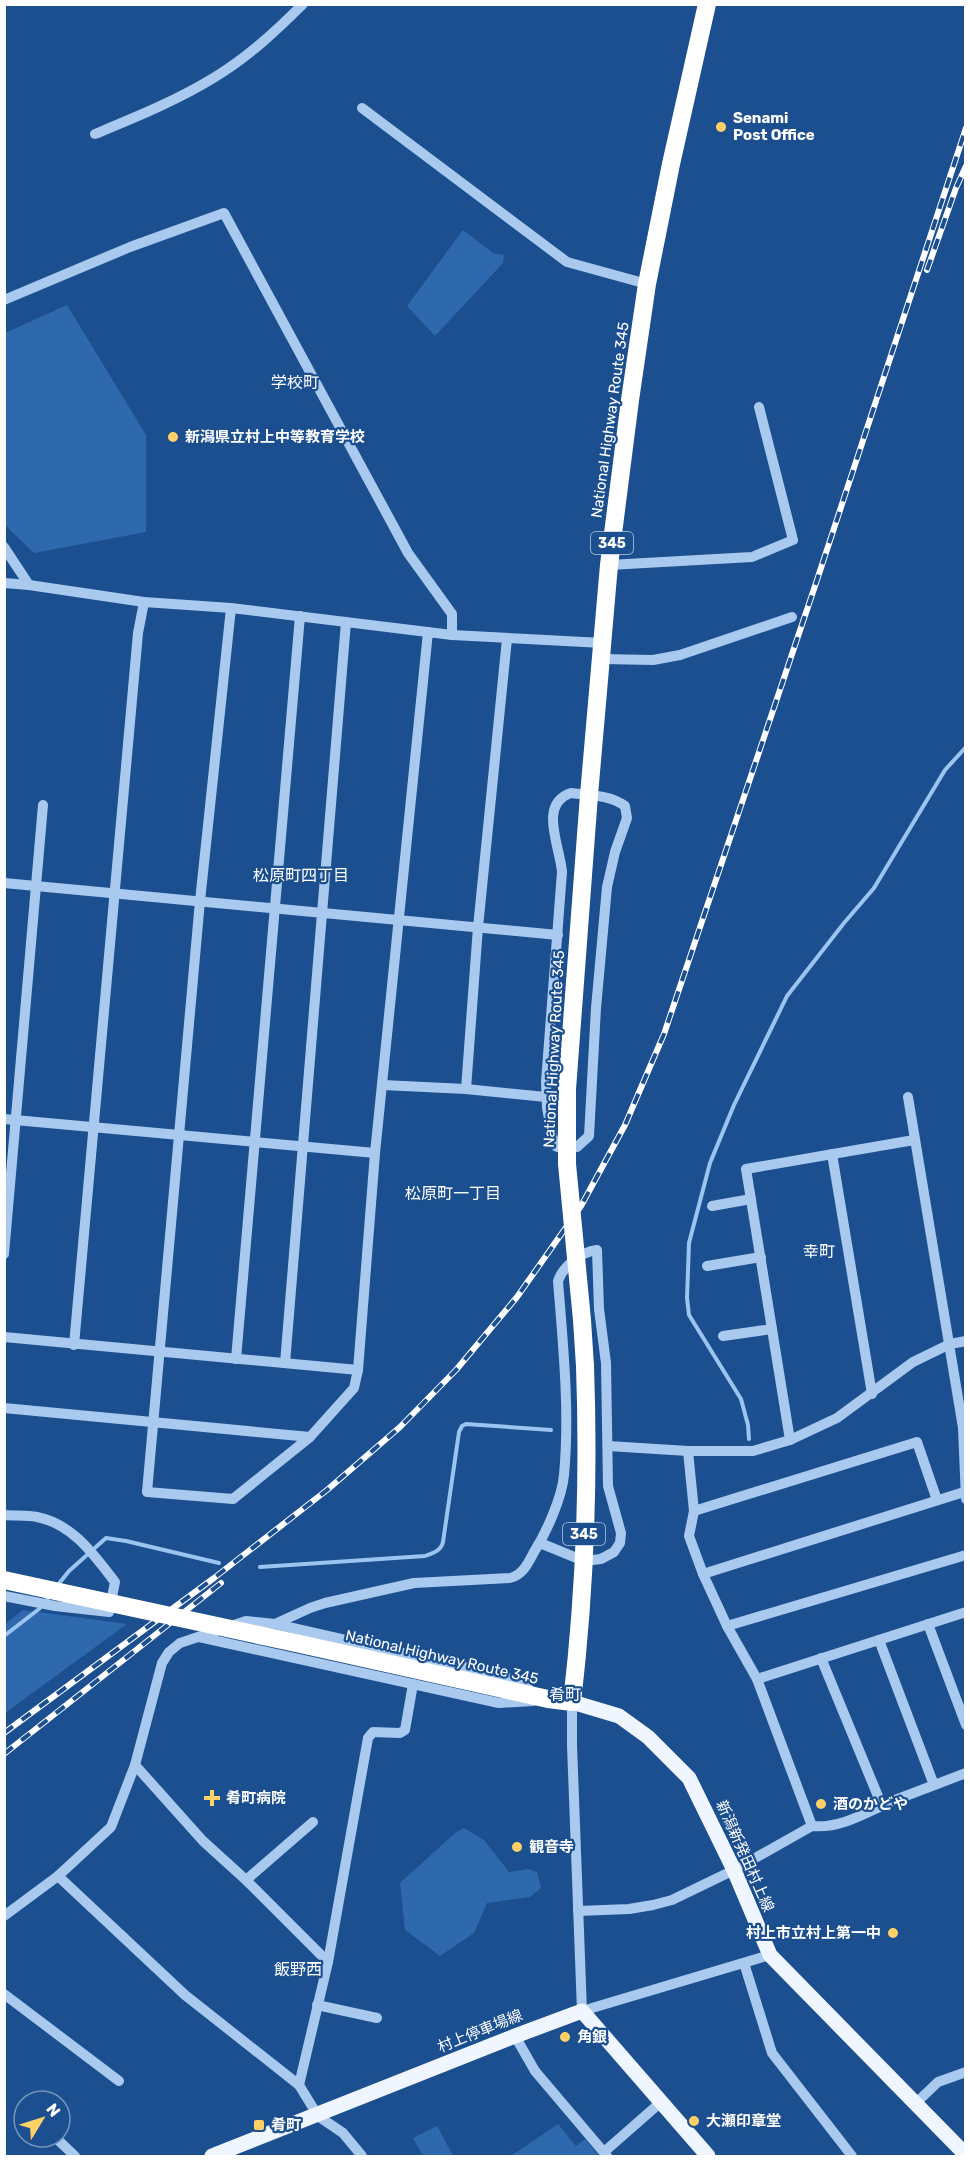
<svg xmlns="http://www.w3.org/2000/svg" width="970" height="2161" font-family="Rubik,'Noto Sans JP',sans-serif">
<style>
.green{fill:#2e69ad}
.lines{fill:none;stroke-linecap:round;stroke-linejoin:round}
.stream{stroke:#9cc4f0;stroke-width:4}
.minor{stroke:#a9c9ee;stroke-width:10}
.major{stroke:#f0f6ff;stroke-width:15}
.highway{stroke:#fff;stroke-width:18}
.rail-casing{stroke:#fff;stroke-width:6}
.rail{stroke:#1b4f8f;stroke-width:4;stroke-dasharray:11;stroke-linecap:butt}
.highway-bridge{stroke:#fff;stroke-width:18}
.poi-dot{fill:#ffd166;stroke:#1b4f8f;stroke-width:2}
.labels{text-anchor:middle;dominant-baseline:central;stroke-width:4.5;stroke-linejoin:round;paint-order:stroke}
.shield{fill:#1b4f8f;stroke:#bbcadd;stroke-width:1.5}
.shield-label{font-size:14px;font-weight:bold;fill:#fff}
.poi-label{font-size:15px;font-weight:bold;fill:#fff;stroke:#1b4f8f;text-anchor:start}
.street-label{font-size:15px;fill:#fff;stroke:#1b4f8f}
.neighbourhood-label{font-size:16px;fill:#fff;stroke:#1b4f8f}
</style>
<rect width="100%" height="100%" fill="#1b4f8f"/>
<g class="green">
<path d="M 463,230 L 493,253 L 504,255 L 503,263 L 435,336 L 407,306 Z"/>
<path d="M 67,305 L 146,435 L 146,532 L 34,553 L 5,525 L 5,333 Z"/>
<path d="M 23,1610 L 127,1624 L 5,1713 L 5,1624 Z"/>
<path d="M 464,1828 L 484,1840 L 509,1872 L 528,1869 L 537,1872 L 541,1888 L 530,1897 L 487,1903 L 474,1933 L 440,1956 L 405,1930 L 400,1883 L 455,1833 Z"/>
<path d="M 558,2124 L 576,2146 L 585,2139 L 599,2156 L 511,2156 Z"/>
<path d="M 437,2126 L 453,2156 L 423,2156 L 413,2138 Z"/>
</g>
<g class="lines">
<g class="stream">
<path d="M 749,1439 L 748,1425 L 741,1399 L 689,1315 L 687,1298 L 689,1243 L 710,1163 L 734,1105 L 787,996 L 844,923 L 874,888 L 945,770 L 966,747"/>
<path d="M 260,1567 L 425,1556 C 433,1553 441,1551 443,1542 L 459,1432 L 462,1426 L 466,1424 L 551,1430"/>
<path d="M 57,1586 L 69,1571 L 106,1538 L 126,1541 L 219,1563"/>
<path d="M 4,1636 L 39,1609 L 51,1594"/>
</g>
<g class="minor">
<path d="M 362,108 L 567,262 L 647,284"/>
<path d="M 95,134 C 136,117 178,100 215,77 C 248,57 276,31 303,4"/>
<path d="M 4,300 L 130,247 L 224,213 L 408,553 L 452,614 L 452,635"/>
<path d="M 4,547 L 29,585"/>
<path d="M 609,565 L 752,557 L 793,540 L 759,407"/>
<path d="M 4,583 L 29,585 L 144,602 L 231,608 L 452,635 L 603,643"/>
<path d="M 231,608 L 200,901 L 147,1492 L 233,1499 L 310,1437 L 354,1388 L 358,1370 L 375,1153 L 428,632"/>
<path d="M 602,659 L 653,660 L 680,655 L 792,617"/>
<path d="M 571,793 C 589,795 611,795 625,806 L 627,818 L 615,852 L 607,887 L 596,1008 L 589,1136 L 577,1147 L 557,1147 L 554,1144 L 547,1108 L 546,1082 L 562,872 C 560,846 538,804 571,793 Z"/>
<path d="M 4,883 L 558,935"/>
<path d="M 383,1085 L 466,1089 L 546,1097"/>
<path d="M 466,1089 L 478,927 L 507,639"/>
<path d="M 908,1097 L 963,1428 L 966,1499"/>
<path d="M 4,1119 L 375,1153"/>
<path d="M 832,1154 L 872,1394"/>
<path d="M 712,1206 L 751,1199"/>
<path d="M 4,1254 L 43,805"/>
<path d="M 707,1266 L 761,1257"/>
<path d="M 723,1336 L 772,1329"/>
<path d="M 4,1337 L 358,1370"/>
<path d="M 74,1345 C 97,1108 115,870 138,633 L 144,602"/>
<path d="M 236,1359 L 300,616"/>
<path d="M 285,1363 L 346,622"/>
<path d="M 4,1408 L 310,1437"/>
<path d="M 790,1440 L 746,1169 L 914,1140"/>
<path d="M 608,1446 L 688,1451 L 753,1451 L 790,1440 L 837,1418 L 913,1362 L 950,1344 L 966,1341"/>
<path d="M 688,1451 L 694,1511 L 689,1536 L 703,1574 L 727,1626 L 757,1679 L 812,1826"/>
<path d="M 694,1511 L 917,1442 L 937,1500"/>
<path d="M 4,1515 C 15,1516 27,1515 37,1517 C 73,1524 94,1555 115,1582 L 109,1612 L 55,1606 L 4,1596"/>
<path d="M 703,1574 L 964,1492"/>
<path d="M 275,1624 L 310,1608 L 325,1603 L 414,1583 L 510,1578 C 523,1575 528,1563 534,1552 C 546,1533 562,1498 564,1475 C 570,1411 563,1345 558,1281 C 563,1266 581,1252 597,1250 L 599,1309 L 606,1363 L 608,1486 L 621,1533 L 620,1543 L 614,1552 L 601,1559 L 584,1561 L 540,1543"/>
<path d="M 928,1624 L 966,1725"/>
<path d="M 727,1626 L 966,1555"/>
<path d="M 199,1637 L 499,1703 L 533,1701"/>
<path d="M 879,1640 L 934,1785"/>
<path d="M 821,1658 L 882,1806"/>
<path d="M 757,1679 L 966,1612"/>
<path d="M 572,1702 L 572,1745 L 582,2011 L 770,1955"/>
<path d="M 135,1765 L 203,1841 L 246,1880 L 328,1962"/>
<path d="M 58,1876 L 185,1995 L 299,2085 L 318,2116 L 343,2133 L 362,2156"/>
<path d="M 246,1880 L 313,1822"/>
<path d="M 578,1911 L 629,1909 L 653,1905 L 672,1900 L 734,1870 L 812,1826 C 842,1829 868,1811 895,1800 C 919,1791 942,1782 966,1773"/>
<path d="M 4,1916 L 58,1876 L 111,1827 L 135,1765 L 162,1663 L 169,1652 L 180,1643 L 246,1621 L 275,1624 L 504,1676 L 529,1689"/>
<path d="M 744,1963 L 772,2053 L 852,2156"/>
<path d="M 4,1994 L 119,2081"/>
<path d="M 317,2005 L 377,2018"/>
<path d="M 515,2036 L 535,2071 L 607,2156"/>
<path d="M 299,2085 L 328,1962 L 368,1738 L 373,1732 L 400,1733 L 405,1730 L 413,1684"/>
<path d="M 916,2103 L 938,2082 L 966,2072"/>
<path d="M 55,2137 L 75,2156"/>
<path d="M 604,2152 L 661,2102"/>
</g>
<g class="major">
<path d="M 572,1702 L 619,1716 L 648,1737 L 689,1778 L 734,1870 L 770,1955 L 966,2155"/>
<path d="M 212,2156 L 515,2036 L 582,2011 L 708,2156"/>
</g>
<g class="highway">
<path d="M 567,1089 L 589,795 L 609,565 L 630,400 L 647,284 L 671,164 L 707,4"/>
<path d="M 296,1643 L 548,1699 L 572,1702 C 585,1591 589,1478 585,1366"/>
</g>
<defs>
<g id="rail">
<path d="M 927,270 L 956,188 L 966,166"/>
<path d="M 4,1733 L 214,1578 L 327,1490 L 400,1427 L 456,1370 L 517,1297 L 581,1206 L 625,1125 L 664,1034 L 816,583 L 966,128"/>
<path d="M 4,1754 L 221,1583"/>
</g>
</defs>
<use href="#rail" class="rail-casing"/>
<use href="#rail" class="rail"/>
<g class="highway-bridge">
<path d="M 567,1089 L 567,1164 L 582,1320 L 585,1366"/>
<path d="M 4,1580 L 296,1643"/>
</g>
</g>
<g class="poi-dot">
<circle cx="721" cy="127" r="6"/>
<circle cx="173" cy="437" r="6"/>
<path d="M209 1789h6v6h6v6h-6v6h-6v-6h-6v-6h6z"/>
<circle cx="821" cy="1804" r="6"/>
<circle cx="517" cy="1847" r="6"/>
<circle cx="893" cy="1933" r="6"/>
<circle cx="565" cy="2037" r="6"/>
<circle cx="694" cy="2121" r="6"/>
<rect x="253" y="2119" width="12" height="12" rx="3"/>
</g>
<g class="labels">
<g class="shield">
<rect x="591" y="532" width="42" height="22" rx="4.5"/>
<rect x="563" y="1523" width="42" height="22" rx="4.5"/>
</g>
<g class="shield-label">
<text x="612" y="543">345</text>
<text x="584" y="1534">345</text>
</g>
<g class="poi-label">
<text x="733" y="118">Senami<tspan x="733" dy="17">Post Office</tspan></text>
<text x="185" y="437">新潟県立村上中等教育学校</text>
<text x="226" y="1798">肴町病院</text>
<text x="833" y="1804">酒のかどや</text>
<text x="529" y="1847">観音寺</text>
<text x="881" y="1933" text-anchor="end">村上市立村上第一中</text>
<text x="577" y="2037">角銀</text>
<text x="706" y="2121">大瀬印章堂</text>
<text x="271" y="2125">肴町</text>
</g>
<g class="street-label">
<text transform="translate(610 420) rotate(-82)">National Highway Route 345</text>
<text transform="translate(554 1049) rotate(-87)">National Highway Route 345</text>
<text transform="translate(442 1657) rotate(13)">National Highway Route 345</text>
<text transform="translate(745 1856) rotate(66)">新潟新発田村上線</text>
<text transform="translate(480 2031) rotate(-22)">村上停車場線</text>
</g>
<g class="neighbourhood-label">
<text x="295" y="382">学校町</text>
<text x="301" y="875">松原町四丁目</text>
<text x="453" y="1193">松原町一丁目</text>
<text x="819" y="1251">幸町</text>
<text x="565" y="1694">肴町</text>
<text x="298" y="1969">飯野西</text>
</g>
</g>
<rect width="970" height="2161" fill="none" stroke="#ffffff" stroke-width="12"/>
<g transform="translate(42 2119) rotate(52)"><circle r="28" fill="#1b4f8f" stroke="#7695bc" stroke-width="1.5"/>
<path d="M0-4.5L10 22L0 15L-10 22Z" fill="#ffd166"/>
<text y="-9" font-size="16" font-weight="bold" text-anchor="middle" fill="#ffffff">N</text>
</g>
</svg>
